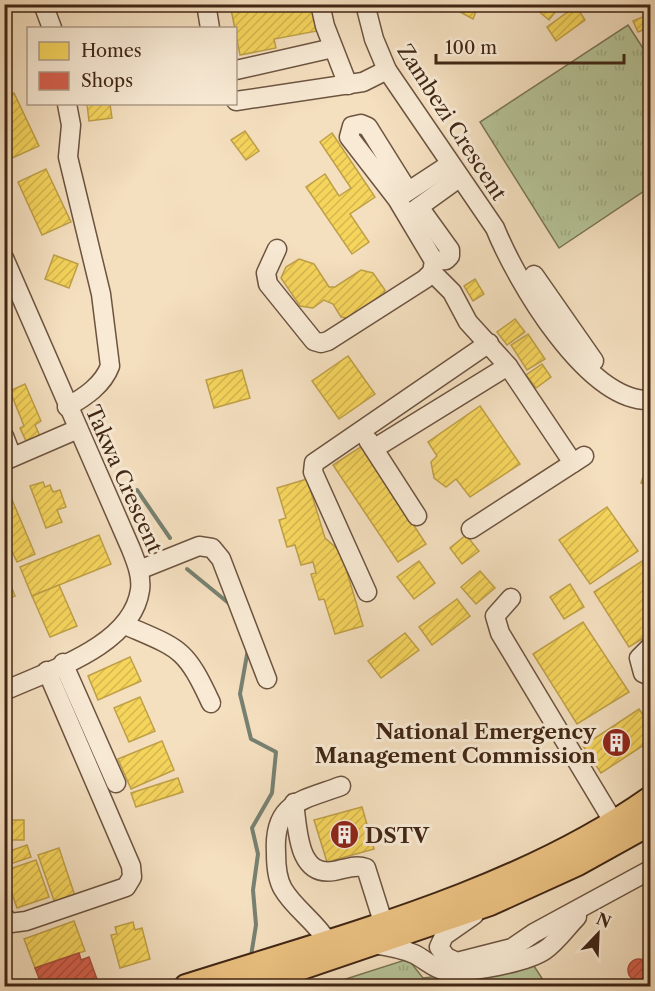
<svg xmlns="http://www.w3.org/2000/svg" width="655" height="991" font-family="'Libre Caslon Text',serif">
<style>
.grass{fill:url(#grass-tufts);stroke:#7a7456;stroke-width:1.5}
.homes{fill:url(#homes-hatch);stroke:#bfa047;stroke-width:1.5}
.shops{fill:url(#shops-hatch);stroke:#a94f3c;stroke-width:1.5}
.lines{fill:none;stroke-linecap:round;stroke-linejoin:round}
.stream{stroke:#778171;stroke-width:4}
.minor-casing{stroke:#6d5440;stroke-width:21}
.major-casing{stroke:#402615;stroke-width:26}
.minor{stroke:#f8ead5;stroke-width:18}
.major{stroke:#eac080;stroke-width:22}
.labels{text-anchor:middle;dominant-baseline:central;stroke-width:6;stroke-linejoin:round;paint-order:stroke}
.street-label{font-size:21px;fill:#402615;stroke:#f8ead5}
.poi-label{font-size:21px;font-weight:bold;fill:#402615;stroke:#f8ead5;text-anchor:end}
</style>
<defs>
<pattern id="grass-tufts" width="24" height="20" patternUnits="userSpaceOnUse" patternTransform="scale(1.5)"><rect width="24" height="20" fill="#b5c397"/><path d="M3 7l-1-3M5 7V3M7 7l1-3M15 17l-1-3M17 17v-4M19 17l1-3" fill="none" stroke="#9da781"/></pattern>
<pattern id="homes-hatch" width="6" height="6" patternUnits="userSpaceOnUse" patternTransform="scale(1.5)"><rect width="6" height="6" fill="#f6d55c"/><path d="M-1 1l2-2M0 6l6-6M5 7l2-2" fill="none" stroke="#d4b74f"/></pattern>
<pattern id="shops-hatch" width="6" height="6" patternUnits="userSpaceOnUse" patternTransform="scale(1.5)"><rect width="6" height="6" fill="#d6604d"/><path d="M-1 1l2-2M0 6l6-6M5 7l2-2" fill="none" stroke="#af4f3f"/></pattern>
</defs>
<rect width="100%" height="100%" fill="#f4dfbf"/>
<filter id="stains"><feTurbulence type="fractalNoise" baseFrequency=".00333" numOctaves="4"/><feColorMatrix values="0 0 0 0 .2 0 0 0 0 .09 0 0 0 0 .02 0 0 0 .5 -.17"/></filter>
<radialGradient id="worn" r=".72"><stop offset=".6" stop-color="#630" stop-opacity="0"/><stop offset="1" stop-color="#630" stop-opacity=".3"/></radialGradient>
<g class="grass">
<path d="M 628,25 L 650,59 L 650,187 L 559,248 L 480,122 Z"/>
<path d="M 408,959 L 423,978 L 534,966 L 547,986 L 324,986 Z"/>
</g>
<g class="homes">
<path d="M 230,4 L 312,4 L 317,31 L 274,39 L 276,48 L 240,55 Z"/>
<path d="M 445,4 L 479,4 L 473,19 Z"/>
<path d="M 530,4 L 559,4 L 560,6 L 549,20 Z"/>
<path d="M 576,6 L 585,20 L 556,41 L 547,27 Z"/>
<path d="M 650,14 L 650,27 L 638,32 L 633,21 Z"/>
<path d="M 14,93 L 39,146 L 10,159 L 4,147 L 4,97 Z"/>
<path d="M 87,104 L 110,104 L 112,118 L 89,121 Z"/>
<path d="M 245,131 L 259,151 L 246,160 L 231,140 Z"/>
<path d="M 332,133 L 375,197 L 350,214 L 369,242 L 352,254 L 306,187 L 325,174 L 339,196 L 351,188 L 320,142 Z"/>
<path d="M 46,169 L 71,222 L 42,235 L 18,182 Z"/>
<path d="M 54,255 L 78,264 L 69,288 L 45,279 Z"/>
<path d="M 299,259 L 314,264 L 329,287 L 335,287 L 361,270 L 373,273 L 385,290 L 381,302 L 354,319 L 341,317 L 333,304 L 324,300 L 313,308 L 300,306 L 281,278 L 286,267 Z"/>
<path d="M 475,279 L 484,294 L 473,301 L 464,286 Z"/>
<path d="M 515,319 L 525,332 L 507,345 L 497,332 Z"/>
<path d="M 528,334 L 545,359 L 527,370 L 511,345 Z"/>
<path d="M 348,356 L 375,394 L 339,419 L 312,381 Z"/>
<path d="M 542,364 L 551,377 L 536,388 L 526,375 Z"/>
<path d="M 242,370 L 250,398 L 214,408 L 206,380 Z"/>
<path d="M 25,384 L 41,421 L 35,425 L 40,436 L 26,441 L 20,428 L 24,426 L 10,391 Z"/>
<path d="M 480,406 L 520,464 L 470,497 L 456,479 L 446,487 L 434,478 L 431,462 L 437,456 L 428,442 Z"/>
<path d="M 362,446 L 426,544 L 398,562 L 333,465 Z"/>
<path d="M 648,462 L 650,463 L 650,486 L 641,483 Z"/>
<path d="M 307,479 L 325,538 L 341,552 L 363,626 L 335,634 L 324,599 L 319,600 L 311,574 L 316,573 L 313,562 L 301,565 L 295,545 L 287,547 L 279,520 L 286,518 L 277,488 Z"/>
<path d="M 43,482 L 45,487 L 50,485 L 53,492 L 60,490 L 66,507 L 57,510 L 62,522 L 46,528 L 30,486 Z"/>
<path d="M 4,493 L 10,495 L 35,554 L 17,562 L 4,534 Z"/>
<path d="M 607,507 L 638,551 L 590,584 L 559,540 Z"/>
<path d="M 99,535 L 111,564 L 32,596 L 20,567 Z"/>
<path d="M 466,535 L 479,551 L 462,564 L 450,548 Z"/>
<path d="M 650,556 L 650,634 L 629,647 L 594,592 Z"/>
<path d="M 419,561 L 435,583 L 414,599 L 397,577 Z"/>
<path d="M 4,568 L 15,596 L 4,600 Z"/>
<path d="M 480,571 L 495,588 L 476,604 L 461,587 Z"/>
<path d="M 570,584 L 584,607 L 564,619 L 550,597 Z"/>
<path d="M 59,585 L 77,626 L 50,637 L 32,596 Z"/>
<path d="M 457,599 L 470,616 L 432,645 L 419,627 Z"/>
<path d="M 583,622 L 629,692 L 577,724 L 533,654 Z"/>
<path d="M 405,633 L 419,650 L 381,678 L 368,661 Z"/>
<path d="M 130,657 L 141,681 L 98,700 L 88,676 Z"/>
<path d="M 140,697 L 155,731 L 129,742 L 114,708 Z"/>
<path d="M 639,709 L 650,725 L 650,741 L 601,773 L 583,746 Z"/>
<path d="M 162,741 L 174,770 L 131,789 L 118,759 Z"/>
<path d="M 178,778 L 183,792 L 136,807 L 131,793 Z"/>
<path d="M 362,807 L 374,849 L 327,862 L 314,820 Z"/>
<rect x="5" y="820" width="19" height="20"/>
<path d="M 27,845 L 31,857 L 4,866 L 4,853 Z"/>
<path d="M 59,848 L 77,902 L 57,909 L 38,855 Z"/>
<path d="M 36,860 L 49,897 L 17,908 L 4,871 Z"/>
<path d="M 74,921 L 85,951 L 35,968 L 24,939 Z"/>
<path d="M 133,922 L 135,930 L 142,928 L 150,959 L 120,968 L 111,935 L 117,934 L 115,927 Z"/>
<path d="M 7,965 L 14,986 L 4,986 L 4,966 Z"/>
</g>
<g class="shops">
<path d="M 79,953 L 81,960 L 89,957 L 98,982 L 85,986 L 42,986 L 35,968 Z"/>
<circle cx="639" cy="970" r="11"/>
</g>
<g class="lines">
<g class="stream">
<path d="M 137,490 L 170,538"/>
<path d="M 187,569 L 231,605"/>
<path d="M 248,649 L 240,694 L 251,739 L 276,752 L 272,793 L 252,828 L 258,854 L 253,890 L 256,925 L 251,956"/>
</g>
<defs>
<g id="minor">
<path d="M 43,4 L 52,28"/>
<path d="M 206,4 L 210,28"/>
<path d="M 320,4 L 325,26 L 348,85"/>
<path d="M 365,4 L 374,39 L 387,70 L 495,228 C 516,280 587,403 650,400"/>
<path d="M 236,70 L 333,48"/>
<path d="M 236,101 L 363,82 L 387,70"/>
<path d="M 67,104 L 71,125 L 68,157 L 101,294 L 110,366 C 103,385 85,397 67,407"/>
<path d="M 398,198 L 450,164"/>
<path d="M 419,207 L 450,250 L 450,256 L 446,260 L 434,261"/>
<path d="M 409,214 L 459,178"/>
<path d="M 277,249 L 266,273 L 268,284 L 314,341 L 321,343 L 328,341 L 425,279 L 432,272 L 434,261 L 397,199 L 349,137 L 352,126 L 361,124 L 368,127 L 408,191"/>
<path d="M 4,258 L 131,549 C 136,562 142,576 140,590 C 132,646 50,670 4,691"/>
<path d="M 432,272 L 452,292 L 468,322 L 508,366 L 573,463"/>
<path d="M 534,275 L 594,361"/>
<path d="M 4,436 L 12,457"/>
<path d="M 368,440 L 417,516"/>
<path d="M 375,448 L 508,366"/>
<path d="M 4,461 L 78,429"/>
<path d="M 471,529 L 584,456"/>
<path d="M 139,570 L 199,546 L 212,548 L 221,559 L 267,679"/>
<path d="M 367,592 L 313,472 L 314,463 L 489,343"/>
<path d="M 511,598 L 495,616 L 500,633 L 613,821"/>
<path d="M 125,625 C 180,649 185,647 211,703"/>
<path d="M 650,647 L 639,658 L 643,673 L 650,676"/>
<path d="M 63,663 L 116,783"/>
<path d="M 294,803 C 298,829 297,877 334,871 C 345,869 355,864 366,868 L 384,925"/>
<path d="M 474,915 L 444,936 L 439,947 L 446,957 L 457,962 L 512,948 L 534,933 L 650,870"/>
<path d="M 4,917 L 11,923 L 26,921 L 126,887 L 132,877 L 131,866 L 47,671"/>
<path d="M 328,942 C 315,921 294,908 283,889 C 277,879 276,865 276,853 C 273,802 301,801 341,786"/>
<path d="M 373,944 C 387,946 401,948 414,954 C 425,959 433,969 446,971 C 469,973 526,963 545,950 C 557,942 567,927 577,917"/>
</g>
<g id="major">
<path d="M 186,986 C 340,937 517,892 650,798"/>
<path d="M 249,986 L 490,904 L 578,864 L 650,824"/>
</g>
</defs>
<use href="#minor" class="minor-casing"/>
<use href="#major" class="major-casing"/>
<use href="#minor" class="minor"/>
<use href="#major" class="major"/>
</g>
<defs>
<symbol id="building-disc" viewBox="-11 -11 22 22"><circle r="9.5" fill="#8f2418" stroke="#f8ead5"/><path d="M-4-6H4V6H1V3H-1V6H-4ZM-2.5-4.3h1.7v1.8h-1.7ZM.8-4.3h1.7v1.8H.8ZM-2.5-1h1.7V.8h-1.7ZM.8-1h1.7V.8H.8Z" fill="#fff"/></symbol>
</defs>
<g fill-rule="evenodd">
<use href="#building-disc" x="600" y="726" width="33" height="33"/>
<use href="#building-disc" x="328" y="818" width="33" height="33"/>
</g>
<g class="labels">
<g class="street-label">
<text transform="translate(452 122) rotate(57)">Zambezi Crescent</text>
<text transform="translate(124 479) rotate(66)">Takwa Crescent</text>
</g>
<g class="poi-label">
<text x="596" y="731">National Emergency<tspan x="596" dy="24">Management Commission</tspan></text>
<text x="365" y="835" text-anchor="start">DSTV</text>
</g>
</g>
<rect width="655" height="991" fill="none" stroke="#f4dfbf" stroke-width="24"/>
<rect x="6" y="6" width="643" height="979" fill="none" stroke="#402615" stroke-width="3"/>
<rect x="12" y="12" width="631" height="967" fill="none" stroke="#402615" stroke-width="1.5"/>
<rect x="27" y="27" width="210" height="78" fill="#f8ead5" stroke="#ae9c88" stroke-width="1.5"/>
<rect x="39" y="42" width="30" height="18" fill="#f6d55c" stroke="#ae9c88" stroke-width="1.5"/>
<text x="81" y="57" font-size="18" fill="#402615">Homes</text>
<rect x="39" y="72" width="30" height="18" fill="#d6604d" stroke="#ae9c88" stroke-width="1.5"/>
<text x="81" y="87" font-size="18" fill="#402615">Shops</text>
<g transform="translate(598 934) rotate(23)" stroke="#f8ead5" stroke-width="4.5" paint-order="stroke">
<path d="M0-4.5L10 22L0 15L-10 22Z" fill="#402615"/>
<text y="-9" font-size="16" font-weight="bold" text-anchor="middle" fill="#402615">N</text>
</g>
<path d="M436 54v9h188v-9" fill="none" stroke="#402615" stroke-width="3"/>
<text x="445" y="54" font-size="18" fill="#402615" stroke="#f8ead5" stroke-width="4.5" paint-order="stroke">100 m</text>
<rect width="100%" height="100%" filter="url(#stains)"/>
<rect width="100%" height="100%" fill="url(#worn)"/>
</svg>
